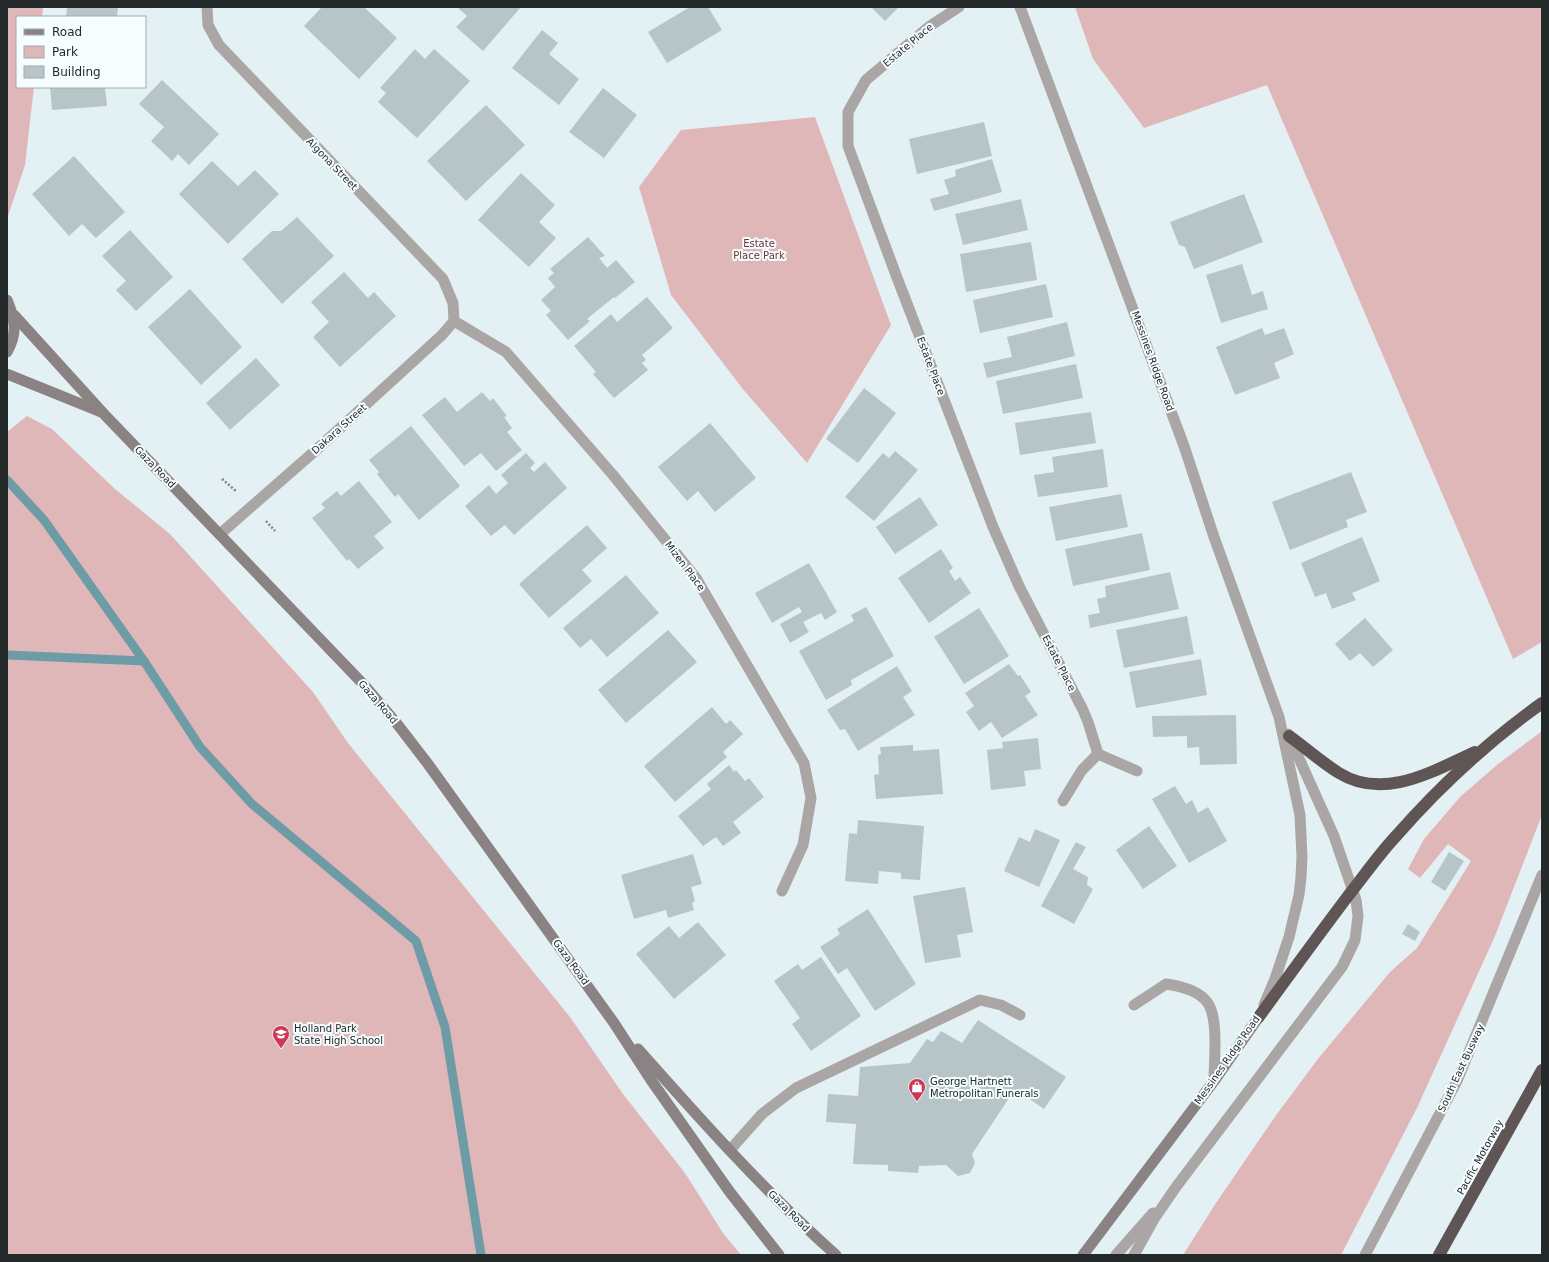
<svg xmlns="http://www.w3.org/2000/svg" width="1549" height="1262" font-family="'DejaVu Sans',sans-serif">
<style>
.green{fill:#e0b7b9}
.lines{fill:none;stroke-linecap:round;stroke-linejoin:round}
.stream{stroke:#6e9ca6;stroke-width:9}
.building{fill:#b8c5c8}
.path{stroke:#7b8385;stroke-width:2.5;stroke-dasharray:2 2;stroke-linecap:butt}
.service{stroke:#aba6a6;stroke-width:11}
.minor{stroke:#aba6a6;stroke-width:11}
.tertiary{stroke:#aba6a6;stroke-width:11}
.secondary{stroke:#8b8383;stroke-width:11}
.motorway{stroke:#605555;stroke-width:12}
.labels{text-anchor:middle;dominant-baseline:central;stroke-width:4;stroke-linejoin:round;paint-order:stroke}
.street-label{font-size:10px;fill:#24292a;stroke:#f5fdff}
.park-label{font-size:10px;fill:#6d333a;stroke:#f5fdff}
.poi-label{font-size:10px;fill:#24292a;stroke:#f5fdff;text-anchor:start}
</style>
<rect width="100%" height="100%" fill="#e4f1f4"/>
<g class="green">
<path d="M 7,7 L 43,7 L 42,17 L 17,17 L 17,87 L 34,87 L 25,165 L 7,219 Z"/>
<path d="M 1075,7 L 1542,7 L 1542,642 L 1513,659 L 1267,85 L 1144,128 L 1093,59 Z"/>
<path d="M 815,117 L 891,325 L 807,463 L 742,388 L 671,295 L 639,187 L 681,130 Z"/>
<path d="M 27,416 L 52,429 L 115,489 L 170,534 L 313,692 L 348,743 L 570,1017 L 623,1094 L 685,1173 L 723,1233 L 741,1255 L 7,1255 L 7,432 Z"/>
<path d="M 1542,731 L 1542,815 L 1495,936 L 1417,1108 L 1341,1255 L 1183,1255 L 1216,1203 L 1274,1118 L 1317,1060 L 1390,972 L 1417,948 L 1471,861 L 1448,844 L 1420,878 L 1408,869 L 1424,839 L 1460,797 L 1498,764 Z"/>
</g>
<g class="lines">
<g class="stream">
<path d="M 7,480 L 44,520 L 144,661 L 200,747 L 252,804 L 416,941 L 445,1027 L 481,1255"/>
<path d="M 7,655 L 144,661"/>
</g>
</g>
<g class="building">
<path d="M 67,7 L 118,7 L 117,17 L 66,17 Z"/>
<path d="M 322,7 L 364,7 L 397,38 L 359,79 L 304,26 Z"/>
<path d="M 457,7 L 521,7 L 483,51 L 456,27 L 467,16 Z"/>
<path d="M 690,7 L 708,7 L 722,30 L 667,63 L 648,32 Z"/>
<path d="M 871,7 L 899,7 L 885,21 Z"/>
<path d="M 542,30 L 558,43 L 549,54 L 579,79 L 559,105 L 512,68 Z"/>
<path d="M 415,49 L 425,59 L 434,49 L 470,81 L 417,138 L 378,102 L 386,93 L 380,88 Z"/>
<path d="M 162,80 L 219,134 L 189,165 L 178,154 L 172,161 L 151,141 L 164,127 L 139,104 Z"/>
<path d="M 50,87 L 105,87 L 107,106 L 52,110 Z"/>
<path d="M 603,88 L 637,115 L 604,158 L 569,132 Z"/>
<path d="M 486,105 L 525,145 L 466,201 L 427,161 Z"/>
<path d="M 984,122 L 992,156 L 917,174 L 909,139 Z"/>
<path d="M 74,156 L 125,212 L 96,238 L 82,224 L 69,236 L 32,194 Z"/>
<path d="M 992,159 L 1002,192 L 934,211 L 930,199 L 949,194 L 944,180 L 956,176 L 955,170 Z"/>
<path d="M 212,161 L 238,186 L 255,170 L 279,194 L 228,244 L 179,194 Z"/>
<path d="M 521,173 L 555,205 L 539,222 L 556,238 L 529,267 L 478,220 Z"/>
<path d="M 1244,194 L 1263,242 L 1194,269 L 1185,247 L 1179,245 L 1170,222 Z"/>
<path d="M 1021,199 L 1028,230 L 963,245 L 955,214 Z"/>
<path d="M 297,217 L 334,256 L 282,304 L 242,259 L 272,231 L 281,231 Z"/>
<path d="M 130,230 L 173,277 L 136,311 L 116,290 L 126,281 L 102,256 Z"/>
<path d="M 588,237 L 605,256 L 599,258 L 607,268 L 616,260 L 635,282 L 615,298 L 614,297 L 587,319 L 590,321 L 568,340 L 546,315 L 551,311 L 541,300 L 555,287 L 548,278 L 554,273 L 550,269 Z"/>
<path d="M 1031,242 L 1037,280 L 966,292 L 960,254 Z"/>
<path d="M 1242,264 L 1252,295 L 1263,291 L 1268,309 L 1221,323 L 1206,275 Z"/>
<path d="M 344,272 L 368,298 L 374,292 L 396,316 L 340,367 L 313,337 L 329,322 L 311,302 Z"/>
<path d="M 1046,284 L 1053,317 L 980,333 L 973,300 Z"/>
<path d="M 190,289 L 242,347 L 201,385 L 148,327 Z"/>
<path d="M 647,297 L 673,328 L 642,355 L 646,360 L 642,363 L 648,370 L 614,398 L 593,374 L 596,372 L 574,346 L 611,314 L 617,322 Z"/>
<path d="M 1067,322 L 1075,356 L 987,378 L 983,363 L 1012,357 L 1007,337 Z"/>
<path d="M 1262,328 L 1265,335 L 1284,328 L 1294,354 L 1274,363 L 1280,378 L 1235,395 L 1216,347 Z"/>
<path d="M 256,358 L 280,385 L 230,430 L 206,403 Z"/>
<path d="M 1076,364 L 1083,398 L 1003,414 L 996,381 Z"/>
<path d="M 864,388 L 896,413 L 858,463 L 826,439 Z"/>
<path d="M 482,392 L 490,401 L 493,398 L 507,416 L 504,417 L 512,428 L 507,432 L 522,450 L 496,471 L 481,453 L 464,466 L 422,415 L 445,397 L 457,412 Z"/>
<path d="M 1091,412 L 1096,443 L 1020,455 L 1015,423 Z"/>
<path d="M 710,423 L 756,478 L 715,512 L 698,491 L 687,501 L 658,467 Z"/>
<path d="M 411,426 L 460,486 L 419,520 L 398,494 L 395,497 L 377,474 L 379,472 L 369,460 Z"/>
<path d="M 1103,449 L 1108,487 L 1038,497 L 1034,475 L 1054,472 L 1052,457 Z"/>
<path d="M 895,451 L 918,470 L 874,521 L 845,497 L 883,453 L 889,458 Z"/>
<path d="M 526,453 L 535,463 L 530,468 L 534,472 L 545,462 L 567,488 L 514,535 L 505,525 L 491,536 L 465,506 L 489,485 L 496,494 L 508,483 L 501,475 Z"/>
<path d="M 1351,472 L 1367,512 L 1346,520 L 1348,527 L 1290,550 L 1272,502 Z"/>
<path d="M 359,481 L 392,522 L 374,536 L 384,548 L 358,569 L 349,559 L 347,561 L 312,518 L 325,508 L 321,504 L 337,491 L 341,496 Z"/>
<path d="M 1121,494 L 1128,527 L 1056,541 L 1049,507 Z"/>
<path d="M 920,497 L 938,525 L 895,554 L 876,527 Z"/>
<path d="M 587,525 L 607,548 L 582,570 L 592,581 L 549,618 L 519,584 Z"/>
<path d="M 1142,533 L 1150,570 L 1073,586 L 1065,549 Z"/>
<path d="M 1362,537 L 1380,581 L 1352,593 L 1356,600 L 1332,609 L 1326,593 L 1315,597 L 1301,563 Z"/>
<path d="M 941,549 L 953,568 L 949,571 L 955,581 L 960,577 L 971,593 L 929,623 L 898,578 Z"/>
<path d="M 809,563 L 837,612 L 825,620 L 821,613 L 803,622 L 809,632 L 790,643 L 780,624 L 802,612 L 799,607 L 772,623 L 755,593 Z"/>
<path d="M 1170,572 L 1179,609 L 1090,628 L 1088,615 L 1100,613 L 1097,599 L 1106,597 L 1105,586 Z"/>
<path d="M 626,575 L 659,613 L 607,657 L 591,639 L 580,648 L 563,628 Z"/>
<path d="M 866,607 L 894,656 L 851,680 L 852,685 L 826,700 L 799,651 L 854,621 L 851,615 Z"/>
<path d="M 979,608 L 1009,656 L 964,684 L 934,637 Z"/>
<path d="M 1187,616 L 1194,654 L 1124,668 L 1116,630 Z"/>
<path d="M 1365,618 L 1393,650 L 1373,667 L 1360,653 L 1350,661 L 1335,644 Z"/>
<path d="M 668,630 L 697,662 L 626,723 L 598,690 Z"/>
<path d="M 1201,659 L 1207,695 L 1136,708 L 1129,672 Z"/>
<path d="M 1009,664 L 1018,676 L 1020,675 L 1031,692 L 1025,696 L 1038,715 L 1002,738 L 991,722 L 979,731 L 966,712 L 974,706 L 965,693 Z"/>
<path d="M 897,666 L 912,691 L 903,697 L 915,715 L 858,751 L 845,729 L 840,730 L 827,710 Z"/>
<path d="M 712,707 L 726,724 L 730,720 L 743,734 L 723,752 L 727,757 L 675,802 L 644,766 Z"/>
<path d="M 1236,715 L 1237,764 L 1200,765 L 1199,747 L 1187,748 L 1187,736 L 1153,737 L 1152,716 Z"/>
<path d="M 1038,738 L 1041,769 L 1024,771 L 1026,786 L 991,790 L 987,750 L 1003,748 L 1002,742 Z"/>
<path d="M 913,745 L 913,751 L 939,749 L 943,794 L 876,799 L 874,775 L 879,774 L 878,755 L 881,754 L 880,747 Z"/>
<path d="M 729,765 L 734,772 L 736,770 L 745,781 L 749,778 L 764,797 L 733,822 L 741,833 L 723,846 L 716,837 L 703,846 L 678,816 L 711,789 L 707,784 Z"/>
<path d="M 1175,786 L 1186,804 L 1192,800 L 1198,813 L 1208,807 L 1227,841 L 1189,863 L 1152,799 Z"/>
<path d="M 858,820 L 924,826 L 920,880 L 901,879 L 901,873 L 879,871 L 878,884 L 845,881 L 849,833 L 857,834 Z"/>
<path d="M 1149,826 L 1177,866 L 1143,889 L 1116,850 Z"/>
<path d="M 1035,829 L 1060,840 L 1039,887 L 1004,871 L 1019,837 L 1030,842 Z"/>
<path d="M 1076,842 L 1086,847 L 1073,869 L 1088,877 L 1087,885 L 1093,889 L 1074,924 L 1041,906 Z"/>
<path d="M 1449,852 L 1464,861 L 1445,891 L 1431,882 Z"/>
<path d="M 693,854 L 702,884 L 691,887 L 695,901 L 692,903 L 694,910 L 668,918 L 666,910 L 634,919 L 621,875 Z"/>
<path d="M 965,887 L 973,932 L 957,935 L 961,957 L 925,963 L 913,896 Z"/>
<path d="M 868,909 L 916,984 L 875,1011 L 847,968 L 838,974 L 820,947 L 840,934 L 837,929 Z"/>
<path d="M 698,922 L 726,955 L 674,999 L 636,954 L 669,926 L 679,938 Z"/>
<path d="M 1408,924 L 1420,932 L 1415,941 L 1402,934 Z"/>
<path d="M 821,957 L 861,1016 L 811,1051 L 792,1024 L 800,1018 L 774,981 L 798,964 L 802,970 Z"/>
<path d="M 978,1020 L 1066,1077 L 1044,1109 L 1015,1089 L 972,1154 L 975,1163 L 970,1173 L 958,1176 L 946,1165 L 919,1166 L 918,1173 L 888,1171 L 888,1165 L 853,1164 L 856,1124 L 826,1122 L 828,1094 L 858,1096 L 860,1067 L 910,1063 L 927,1039 L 933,1042 L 941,1031 L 962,1043 Z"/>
</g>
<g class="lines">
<g class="path">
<path d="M 222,479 L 237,492"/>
<path d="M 266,521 L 275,531"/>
</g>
<g class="service">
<path d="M 1134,1005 L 1166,984 C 1180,986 1198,990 1207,1002 C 1219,1017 1214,1061 1214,1081"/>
<path d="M 730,1150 L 762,1114 L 796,1088 L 980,1000 L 1001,1005 L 1020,1015"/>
<path d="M 1365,1255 L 1457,1081 L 1542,875"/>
</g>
<g class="minor">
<path d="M 207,7 L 208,25 L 219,45 L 443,279 L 453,303 L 454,321"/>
<path d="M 959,7 L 930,26 L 866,80 L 848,112 L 848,146 L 896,275 L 993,527 L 1019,586 L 1083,710 L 1088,722 L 1098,754"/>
<path d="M 454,321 L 506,352 L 613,475 L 696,578 L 804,763 L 811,798 L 803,845 L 782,891"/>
<path d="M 220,534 L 315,451 L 442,335 L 454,321"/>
<path d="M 1063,801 L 1082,770 L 1098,754 L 1137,771"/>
</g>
<g class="tertiary">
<path d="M 1020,7 L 1184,446 L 1214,537 L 1279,717 L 1300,815 L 1302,857 L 1301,877 L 1299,895 L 1289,937 L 1275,979 L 1264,1005"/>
<path d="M 1116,1255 L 1153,1213"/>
<path d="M 1134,1255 L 1154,1219 L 1176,1187 L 1342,967 L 1355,940 L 1358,916 L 1356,900 L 1334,836 L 1288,734"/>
</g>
<g class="secondary">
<path d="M 7,300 C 15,319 18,333 7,352"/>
<path d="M 14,315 L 103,413 L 365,686 L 398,725 L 428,764 L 614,1023 L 651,1080 L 729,1191 L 779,1255"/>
<path d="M 7,374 L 101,412"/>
<path d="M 638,1049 C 701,1120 765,1192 836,1255"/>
<path d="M 1083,1255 L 1214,1081 L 1258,1018"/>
</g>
<g class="motorway">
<path d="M 1289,736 C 1306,748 1321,762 1339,773 C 1384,801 1433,771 1475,752"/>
<path d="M 1258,1018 C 1288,977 1317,937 1348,896 C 1364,876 1379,854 1397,835 C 1440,786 1489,741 1542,703"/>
<path d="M 1439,1255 L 1542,1070"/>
</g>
</g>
<defs>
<symbol id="school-pin" viewBox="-11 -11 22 30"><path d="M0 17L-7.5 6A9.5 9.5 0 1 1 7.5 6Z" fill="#ca3a54" stroke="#f5fdff"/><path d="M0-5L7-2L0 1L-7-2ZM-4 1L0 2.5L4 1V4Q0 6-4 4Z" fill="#fff"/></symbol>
<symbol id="shop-pin" viewBox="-11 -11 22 30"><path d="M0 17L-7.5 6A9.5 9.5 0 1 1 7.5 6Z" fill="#ca3a54" stroke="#f5fdff"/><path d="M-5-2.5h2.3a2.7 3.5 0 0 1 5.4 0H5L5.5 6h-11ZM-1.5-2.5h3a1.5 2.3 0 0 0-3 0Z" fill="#fff"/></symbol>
</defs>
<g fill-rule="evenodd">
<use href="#school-pin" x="271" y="1024" width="20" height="27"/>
<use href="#shop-pin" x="907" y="1077" width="20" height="27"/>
</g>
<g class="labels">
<g class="street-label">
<text transform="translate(908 45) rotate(-40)">Estate Place</text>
<text transform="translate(332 164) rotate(46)">Algona Street</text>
<text transform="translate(1153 361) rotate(70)">Messines Ridge Road</text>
<text transform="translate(931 366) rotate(69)">Estate Place</text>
<text transform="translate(339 429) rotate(-42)">Dakara Street</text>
<text transform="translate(155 467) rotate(46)">Gaza Road</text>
<text transform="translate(685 566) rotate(53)">Mizen Place</text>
<text transform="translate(1059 663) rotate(63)">Estate Place</text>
<text transform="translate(378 702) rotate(49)">Gaza Road</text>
<text transform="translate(571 962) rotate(54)">Gaza Road</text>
<text transform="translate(1227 1060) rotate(-55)">Messines Ridge Road</text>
<text transform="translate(1461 1068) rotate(-65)">South East Busway</text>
<text transform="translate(1480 1157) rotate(-61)">Pacific Motorway</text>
<text transform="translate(789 1211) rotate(45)">Gaza Road</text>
</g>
<g class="park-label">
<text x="759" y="243">Estate<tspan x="759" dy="12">Place Park</tspan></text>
</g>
<g class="poi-label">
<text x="294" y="1028">Holland Park<tspan x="294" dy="12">State High School</tspan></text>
<text x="930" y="1081">George Hartnett<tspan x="930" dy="12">Metropolitan Funerals</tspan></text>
</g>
</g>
<rect width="1549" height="1262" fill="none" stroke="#24292a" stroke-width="16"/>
<rect x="16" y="16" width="130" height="72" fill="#f5fdff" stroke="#a1a8aa"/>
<rect x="24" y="29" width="20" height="6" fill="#8b8383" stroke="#a1a8aa"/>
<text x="52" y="36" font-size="12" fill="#24292a">Road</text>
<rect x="24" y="46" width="20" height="12" fill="#e0b7b9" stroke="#a1a8aa"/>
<text x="52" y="56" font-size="12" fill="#24292a">Park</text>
<rect x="24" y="66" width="20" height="12" fill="#b8c5c8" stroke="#a1a8aa"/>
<text x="52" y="76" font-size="12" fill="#24292a">Building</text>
</svg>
